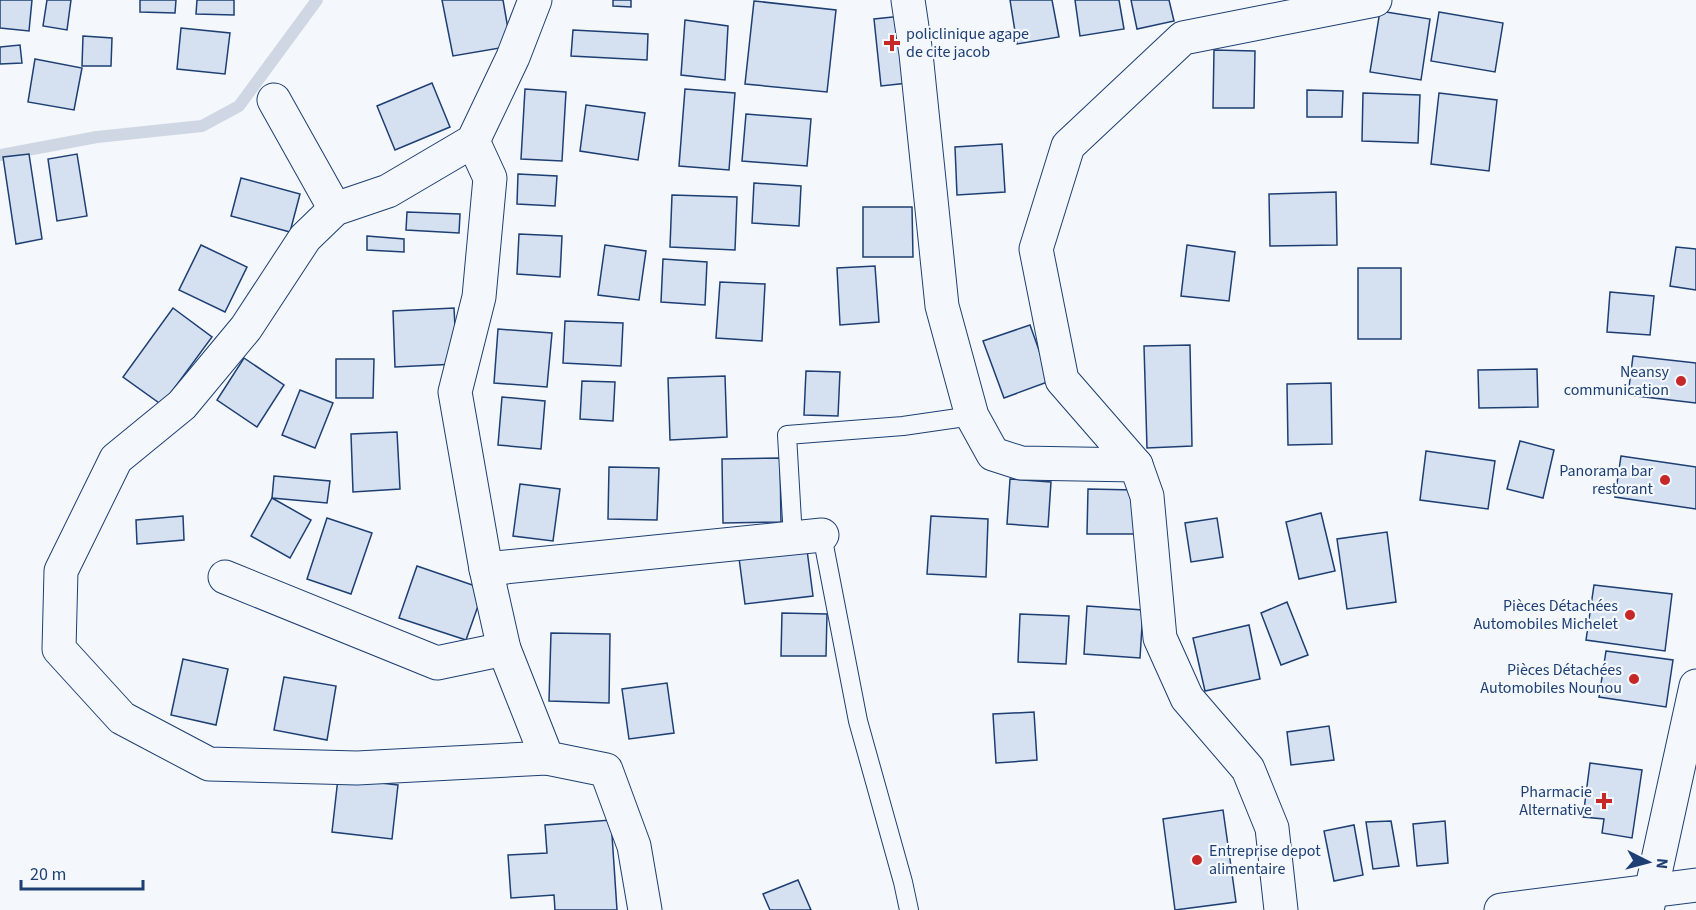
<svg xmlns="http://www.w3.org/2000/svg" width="1696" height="910" font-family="'Source Sans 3',sans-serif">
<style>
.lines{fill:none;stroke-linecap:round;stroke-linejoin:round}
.stream{stroke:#cfd7e4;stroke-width:12}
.building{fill:#d5e0f0;stroke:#1d3f73;stroke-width:1.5}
.service-casing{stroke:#1d3f73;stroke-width:20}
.minor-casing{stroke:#1d3f73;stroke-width:35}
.tertiary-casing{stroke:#1d3f73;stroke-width:35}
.secondary-casing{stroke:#1d3f73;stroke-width:35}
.primary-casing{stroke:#1d3f73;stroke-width:35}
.service{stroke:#f4f7fb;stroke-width:18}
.minor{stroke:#f4f7fb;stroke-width:33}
.tertiary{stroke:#f4f7fb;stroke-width:33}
.secondary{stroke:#f4f7fb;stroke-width:33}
.primary{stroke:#f4f7fb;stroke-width:33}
.poi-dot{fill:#c62828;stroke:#f4f7fb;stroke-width:2}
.labels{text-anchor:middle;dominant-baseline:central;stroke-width:4.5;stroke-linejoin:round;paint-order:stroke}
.poi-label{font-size:16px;fill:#1d3f73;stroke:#f4f7fb;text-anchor:end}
</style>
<rect width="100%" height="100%" fill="#f4f7fb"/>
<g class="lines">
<path class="stream" d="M 0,155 L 97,137 L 202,126 L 239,106 L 317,0"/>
</g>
<g class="building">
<path d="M 0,0 L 32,0 L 29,31 L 0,28 Z"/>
<path d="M 47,0 L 71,0 L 67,30 L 43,26 Z"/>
<path d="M 140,0 L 176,0 L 175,13 L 140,12 Z"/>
<path d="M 197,0 L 234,0 L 234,15 L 196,14 Z"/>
<path d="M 442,0 L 503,0 L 511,46 L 453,56 Z"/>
<path d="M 613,0 L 631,0 L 631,7 L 613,6 Z"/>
<path d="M 1010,0 L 1052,0 L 1059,37 L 1017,44 Z"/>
<path d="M 1075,0 L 1119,0 L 1124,29 L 1080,36 Z"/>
<path d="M 1131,0 L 1169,0 L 1174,21 L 1137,29 Z"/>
<path d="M 754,1 L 836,10 L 827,92 L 745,84 Z"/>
<path d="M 1380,11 L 1430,19 L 1421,80 L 1370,72 Z"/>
<path d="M 1439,12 L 1503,23 L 1495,72 L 1431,61 Z"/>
<path d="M 902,16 L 908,83 L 881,86 L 874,19 Z"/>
<path d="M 685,20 L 728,26 L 725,80 L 681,75 Z"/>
<path d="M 181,28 L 230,33 L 225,74 L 177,69 Z"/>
<path d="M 573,30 L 648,34 L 647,60 L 571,56 Z"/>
<path d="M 83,36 L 112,38 L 111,66 L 82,66 Z"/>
<path d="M 20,45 L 22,63 L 0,64 L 0,47 Z"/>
<path d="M 1214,50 L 1255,51 L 1254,108 L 1213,108 Z"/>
<path d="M 35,59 L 82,68 L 74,110 L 28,102 Z"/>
<path d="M 432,83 L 450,127 L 395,150 L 377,106 Z"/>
<path d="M 525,89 L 566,92 L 562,161 L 521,159 Z"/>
<path d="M 685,89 L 735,93 L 729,170 L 679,166 Z"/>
<path d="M 1307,90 L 1343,91 L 1342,117 L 1307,117 Z"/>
<path d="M 1363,93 L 1420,95 L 1418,143 L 1362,141 Z"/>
<path d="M 1439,93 L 1497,100 L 1489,171 L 1431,164 Z"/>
<path d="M 586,105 L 645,113 L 638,160 L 580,151 Z"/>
<path d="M 746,114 L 811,119 L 807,166 L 742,161 Z"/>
<path d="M 1002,144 L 1005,192 L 957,195 L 955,147 Z"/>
<path d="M 29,154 L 42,239 L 16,244 L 3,157 Z"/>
<path d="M 77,154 L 87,216 L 57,221 L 48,159 Z"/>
<path d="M 518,174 L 557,176 L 555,206 L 517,204 Z"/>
<path d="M 241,178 L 300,194 L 290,232 L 231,216 Z"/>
<path d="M 754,183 L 801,186 L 799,226 L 752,223 Z"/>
<path d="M 1336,192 L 1337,245 L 1270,246 L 1269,194 Z"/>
<path d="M 672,195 L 737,197 L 735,250 L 670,247 Z"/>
<path d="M 863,207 L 912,207 L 913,257 L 863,257 Z"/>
<path d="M 407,212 L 460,214 L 459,233 L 406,230 Z"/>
<path d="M 519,234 L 562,236 L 560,277 L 517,274 Z"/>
<path d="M 367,236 L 404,239 L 404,252 L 367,250 Z"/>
<path d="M 201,245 L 247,267 L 225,312 L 179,290 Z"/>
<path d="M 605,245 L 646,251 L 639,300 L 598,295 Z"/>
<path d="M 1187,245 L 1235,252 L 1229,301 L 1181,296 Z"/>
<path d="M 1676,247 L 1696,249 L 1696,290 L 1670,286 Z"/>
<path d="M 663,259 L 707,262 L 705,305 L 661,302 Z"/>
<path d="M 875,266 L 879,322 L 840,325 L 837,268 Z"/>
<rect x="1358" y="268" width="43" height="71"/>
<path d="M 720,282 L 765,284 L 762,341 L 716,338 Z"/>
<path d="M 1610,292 L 1654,296 L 1650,335 L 1607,332 Z"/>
<path d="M 173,308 L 212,337 L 162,405 L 123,377 Z"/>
<path d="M 454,308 L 457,364 L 395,367 L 393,311 Z"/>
<path d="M 565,321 L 623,323 L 621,366 L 563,363 Z"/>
<path d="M 1030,325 L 1050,381 L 1004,398 L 983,341 Z"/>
<path d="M 498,329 L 552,333 L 547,387 L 494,383 Z"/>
<path d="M 1190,345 L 1192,446 L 1147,448 L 1144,346 Z"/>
<path d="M 1633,356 L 1696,363 L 1696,403 L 1628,395 Z"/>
<path d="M 244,358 L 284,385 L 257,427 L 217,400 Z"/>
<path d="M 336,359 L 374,359 L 373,398 L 336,398 Z"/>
<path d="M 1537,369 L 1538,407 L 1479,408 L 1478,370 Z"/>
<path d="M 806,371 L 840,372 L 838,416 L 804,415 Z"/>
<path d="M 725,376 L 727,437 L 670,440 L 668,378 Z"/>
<path d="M 582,381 L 615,382 L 613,421 L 580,419 Z"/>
<path d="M 1331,383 L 1332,444 L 1288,445 L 1287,384 Z"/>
<path d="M 300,390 L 333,403 L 315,448 L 282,435 Z"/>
<path d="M 502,397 L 545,401 L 541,449 L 498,445 Z"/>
<path d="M 397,432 L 400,489 L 353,492 L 351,434 Z"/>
<path d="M 1520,441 L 1554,450 L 1543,498 L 1507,489 Z"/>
<path d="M 1426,451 L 1495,461 L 1488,509 L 1420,500 Z"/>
<path d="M 1621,456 L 1696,467 L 1696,509 L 1615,497 Z"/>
<path d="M 780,458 L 781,522 L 723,523 L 722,459 Z"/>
<path d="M 609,467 L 659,468 L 657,520 L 608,519 Z"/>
<path d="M 274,476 L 330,481 L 327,503 L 272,498 Z"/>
<path d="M 1010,479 L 1051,482 L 1048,527 L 1007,524 Z"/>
<path d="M 520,484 L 560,489 L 553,541 L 513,536 Z"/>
<path d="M 1088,489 L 1135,490 L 1135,534 L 1087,534 Z"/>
<path d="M 272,498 L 311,520 L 290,558 L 251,536 Z"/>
<path d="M 1321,513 L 1335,571 L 1299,579 L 1286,522 Z"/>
<path d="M 183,516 L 184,540 L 137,544 L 136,520 Z"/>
<path d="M 931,516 L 988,519 L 986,577 L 927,574 Z"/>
<path d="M 327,518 L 372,533 L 351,594 L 307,579 Z"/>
<path d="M 1217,518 L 1223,557 L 1191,562 L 1185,523 Z"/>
<path d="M 1387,532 L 1396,602 L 1347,609 L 1337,539 Z"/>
<path d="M 807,550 L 813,596 L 745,604 L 739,558 Z"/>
<path d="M 417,566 L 484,589 L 466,640 L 399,618 Z"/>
<path d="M 1594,585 L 1672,594 L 1665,651 L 1586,640 Z"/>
<path d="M 1287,602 L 1308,655 L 1281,665 L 1261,613 Z"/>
<path d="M 1087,606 L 1143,610 L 1140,658 L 1084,654 Z"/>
<path d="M 782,613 L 827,614 L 826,656 L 781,656 Z"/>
<path d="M 1020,614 L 1069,616 L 1066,664 L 1018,662 Z"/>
<path d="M 1249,625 L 1260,679 L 1205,691 L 1193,638 Z"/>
<path d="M 551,633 L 610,634 L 609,703 L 549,701 Z"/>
<path d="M 1606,651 L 1673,660 L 1666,707 L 1599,697 Z"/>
<path d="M 183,659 L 228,669 L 216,725 L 171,715 Z"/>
<path d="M 284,677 L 336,686 L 327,740 L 274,730 Z"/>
<path d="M 667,683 L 674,733 L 629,739 L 622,689 Z"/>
<path d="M 1034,712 L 1037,760 L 996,763 L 993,714 Z"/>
<path d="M 1329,726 L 1334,760 L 1291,765 L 1287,732 Z"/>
<path d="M 1590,763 L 1642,770 L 1632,838 L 1602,833 L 1604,819 L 1583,817 Z"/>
<path d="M 338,778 L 398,785 L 392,839 L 332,832 Z"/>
<path d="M 1223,810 L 1236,902 L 1175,910 L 1163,819 Z"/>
<path d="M 611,820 L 617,910 L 555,910 L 554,895 L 511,898 L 508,855 L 547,853 L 545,825 Z"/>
<path d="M 1391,821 L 1399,866 L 1373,869 L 1366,822 Z"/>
<path d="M 1445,821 L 1448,863 L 1417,866 L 1413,824 Z"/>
<path d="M 1354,825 L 1363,875 L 1334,881 L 1324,831 Z"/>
<path d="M 798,880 L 811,910 L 770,910 L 763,894 Z"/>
</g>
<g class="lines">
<defs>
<g id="service">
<path d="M 822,535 L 858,721 L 903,882 L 909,910"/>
<path d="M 793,538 L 787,435 L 903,426 L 972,416"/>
</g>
<g id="minor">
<path d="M 535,0 L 513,57 L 473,141 L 388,191 L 335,209 L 305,238 L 246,328 L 182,405 L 116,459 L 61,571 L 59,649 L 122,718 L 209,764 L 357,768 L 547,758"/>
<path d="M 908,0 L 916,54 L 942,306 L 972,416 L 993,454 L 1021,463 L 1136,465 L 1062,380 L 1036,249 L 1068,146 L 1183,38 L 1375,0"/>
<path d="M 274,100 L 335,209"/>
<path d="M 473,141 L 490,178 L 479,297 L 455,392 L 486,569 L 504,649 L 547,758 L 606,770 L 634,846 L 645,910"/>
<path d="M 1136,465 L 1147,496 L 1160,638 L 1187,698 L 1248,769 L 1272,828 L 1281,910"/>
<path d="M 486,569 L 822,535"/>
<path d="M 225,577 L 437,663 L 504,649"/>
</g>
<path id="tertiary" d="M 1650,891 L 1696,885"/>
<path id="secondary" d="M 1501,910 L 1650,891"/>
<path id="primary" d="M 1647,910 L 1696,686"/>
</defs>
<use href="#service" class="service-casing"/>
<use href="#minor" class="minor-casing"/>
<use href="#tertiary" class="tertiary-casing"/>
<use href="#secondary" class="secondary-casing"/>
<use href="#primary" class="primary-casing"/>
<use href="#service" class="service"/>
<use href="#minor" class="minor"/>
<use href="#tertiary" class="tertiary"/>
<use href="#secondary" class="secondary"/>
<use href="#primary" class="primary"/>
</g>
<g class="poi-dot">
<path d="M889 34h6v6h6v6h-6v6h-6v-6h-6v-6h6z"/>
<circle cx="1681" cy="381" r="6"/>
<circle cx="1665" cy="480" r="6"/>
<circle cx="1630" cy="615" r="6"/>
<circle cx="1634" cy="679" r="6"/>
<path d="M1601 792h6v6h6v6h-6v6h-6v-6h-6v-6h6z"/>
<circle cx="1197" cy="860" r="6"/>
</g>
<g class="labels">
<g class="poi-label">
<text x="906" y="34" text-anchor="start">policlinique agape<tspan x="906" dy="18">de cite jacob</tspan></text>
<text x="1669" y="372">Neansy<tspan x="1669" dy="18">communication</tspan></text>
<text x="1653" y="471">Panorama bar<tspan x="1653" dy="18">restorant</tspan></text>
<text x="1618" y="606">Pièces Détachées<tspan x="1618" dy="18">Automobiles Michelet</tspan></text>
<text x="1622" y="670">Pièces Détachées<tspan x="1622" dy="18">Automobiles Nounou</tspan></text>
<text x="1592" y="792">Pharmacie<tspan x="1592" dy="18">Alternative</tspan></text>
<text x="1209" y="851" text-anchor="start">Entreprise depot<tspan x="1209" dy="18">alimentaire</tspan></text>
</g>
</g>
<g transform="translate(1648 862) rotate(96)" stroke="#f4f7fb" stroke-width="4.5" paint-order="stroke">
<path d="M0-4.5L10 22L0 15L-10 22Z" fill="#1d3f73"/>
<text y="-9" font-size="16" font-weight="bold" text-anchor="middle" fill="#1d3f73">N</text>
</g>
<path d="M21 880v9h122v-9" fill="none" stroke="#1d3f73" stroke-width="3"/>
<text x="30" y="880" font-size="18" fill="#1d3f73" stroke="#f4f7fb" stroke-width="4.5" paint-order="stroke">20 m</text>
</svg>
